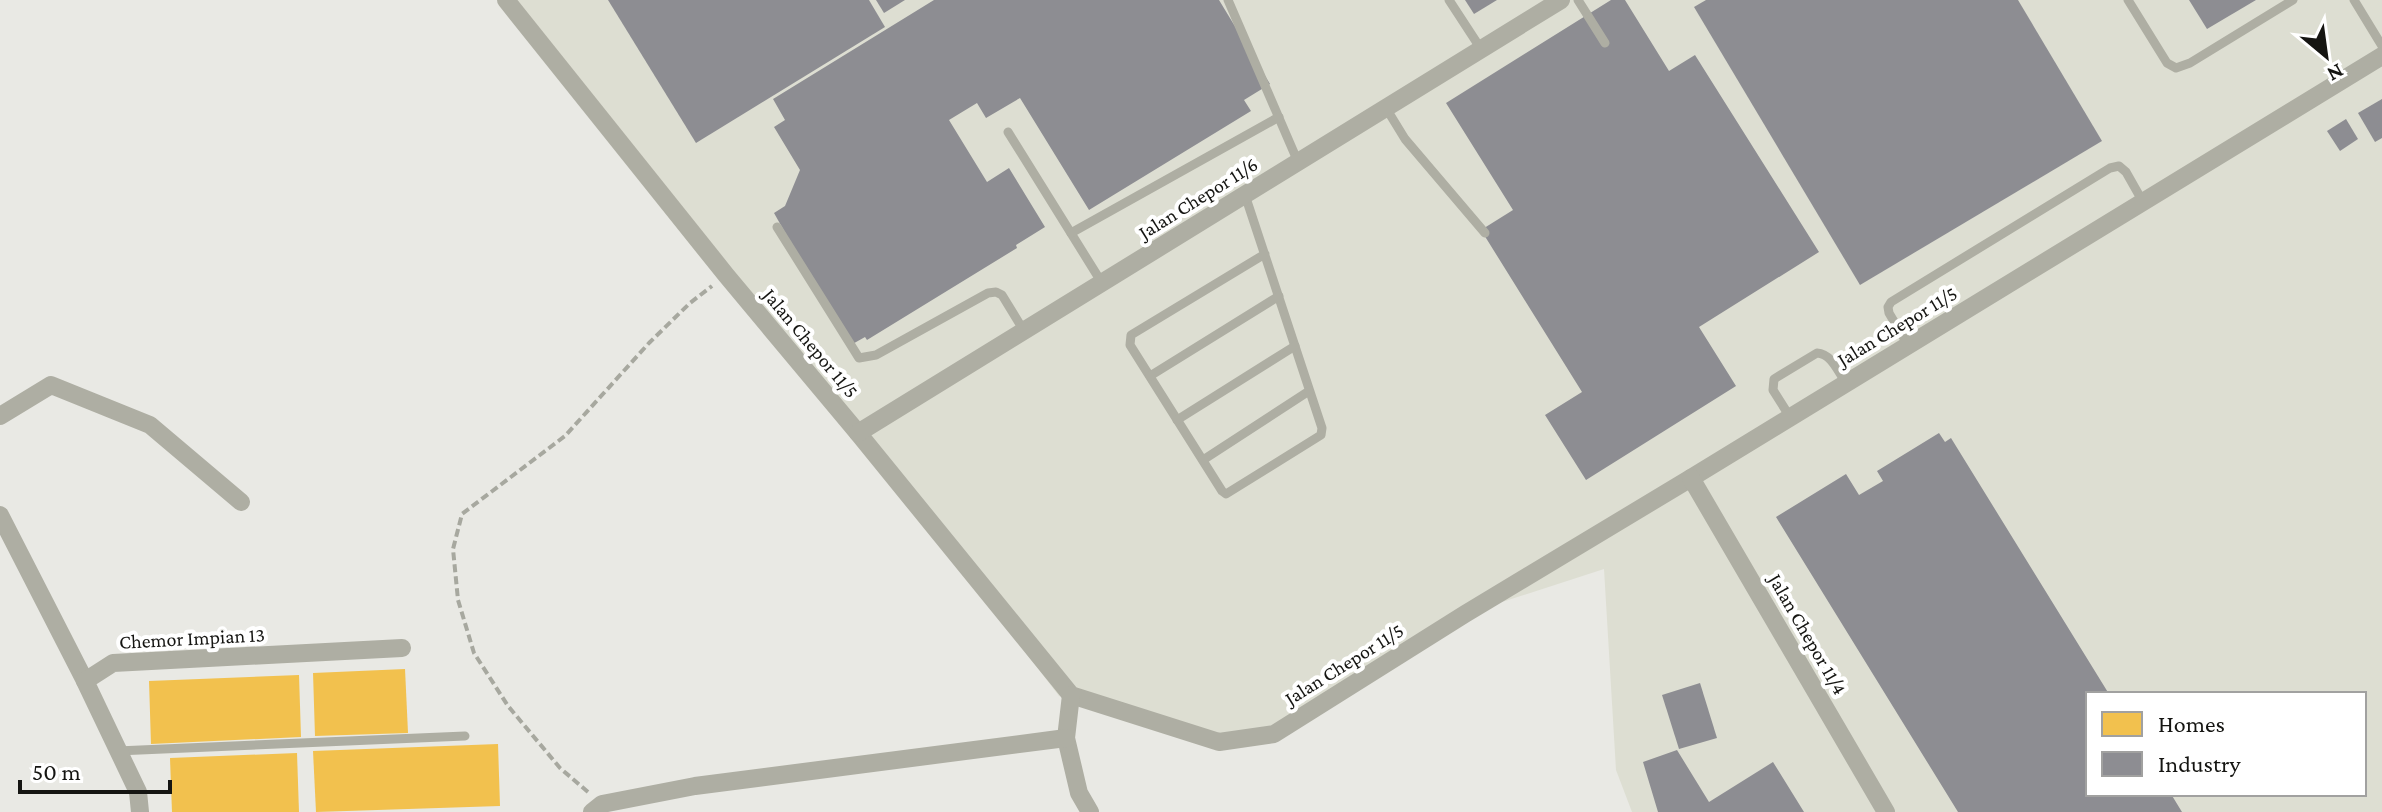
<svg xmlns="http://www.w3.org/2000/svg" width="2382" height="812" font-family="'Crimson Pro',serif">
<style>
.built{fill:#ddded2;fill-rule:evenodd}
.homes{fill:#f2c14e}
.industry{fill:#8d8d92}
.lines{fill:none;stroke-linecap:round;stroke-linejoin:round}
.path{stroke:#a7a89f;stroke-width:4;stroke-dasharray:8 4;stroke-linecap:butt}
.lane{stroke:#aeaea3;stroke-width:9}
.street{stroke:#aeaea3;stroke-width:18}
.labels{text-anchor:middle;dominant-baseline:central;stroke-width:8;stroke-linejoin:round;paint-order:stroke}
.street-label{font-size:20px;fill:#151512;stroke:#fff}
</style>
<rect width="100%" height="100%" fill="#e9e9e4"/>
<path class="built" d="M 506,0 L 2382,0 L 2382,812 L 1632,812 L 1616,770 L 1604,569 L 1465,614 L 1274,734 L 1219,742 L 1059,696 L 858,433 ZM 2088,694 L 2364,694 L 2364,794 L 2088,794 Z"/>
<g class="homes">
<path d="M 405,669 L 408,733 L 315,736 L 313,673 Z"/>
<path d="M 299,675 L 301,737 L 151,744 L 149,681 Z"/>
<path d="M 498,744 L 500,806 L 316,812 L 313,751 Z"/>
<path d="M 297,753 L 299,812 L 172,812 L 170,758 Z"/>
</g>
<g class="industry">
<path d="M 608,0 L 869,0 L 885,27 L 696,143 Z"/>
<path d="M 876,0 L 905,0 L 884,13 Z"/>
<path d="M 934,0 L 1219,0 L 1270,84 L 1244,100 L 1251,111 L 1089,210 L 1020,98 L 986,118 L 977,103 L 949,120 L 987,182 L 1009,168 L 1045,227 L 1016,245 L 1017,248 L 867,340 L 865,337 L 849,346 L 774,213 L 785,206 L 800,170 L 774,127 L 785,120 L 773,99 Z"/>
<path d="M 1465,0 L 1497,0 L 1474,14 Z"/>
<path d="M 1611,0 L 1625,0 L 1669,71 L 1695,55 L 1819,252 L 1699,327 L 1736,386 L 1586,480 L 1545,415 L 1582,392 L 1481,230 L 1513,210 L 1446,103 Z"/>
<path d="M 1706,0 L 2018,0 L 2102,141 L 1860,285 L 1694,7 Z"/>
<path d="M 2189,0 L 2256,0 L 2207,29 Z"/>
<path d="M 2382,99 L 2382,138 L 2375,142 L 2358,113 Z"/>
<path d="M 2346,119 L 2358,139 L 2340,151 L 2327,131 Z"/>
<path d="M 1939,433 L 1945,442 L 1951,438 L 2109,694 L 2088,694 L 2088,794 L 2171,794 L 2182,812 L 1958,812 L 1776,517 L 1846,474 L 1859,495 L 1883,481 L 1877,471 Z"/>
<path d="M 1700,683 L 1717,738 L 1679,749 L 1662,695 Z"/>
<path d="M 1677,750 L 1709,802 L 1773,762 L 1804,812 L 1658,812 L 1643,762 Z"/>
</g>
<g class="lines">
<path class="path" d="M 588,792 L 560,768 L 508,706 L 474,653 L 458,600 L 453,549 L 462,514 L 565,436 L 649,343 L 690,303 L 712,286"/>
<g class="lane">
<path d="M 1228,0 L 1298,162"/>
<path d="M 1449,0 L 1481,49"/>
<path d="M 1578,0 L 1605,43"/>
<path d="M 2128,0 L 2167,63 L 2176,68 L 2190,63 L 2293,0"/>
<path d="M 2354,0 L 2382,46"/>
<path d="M 1386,108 L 1405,139 L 1485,233"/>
<path d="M 1008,132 L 1102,283"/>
<path d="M 1245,195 L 1322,428 L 1321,435 L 1226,494 L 1222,491 L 1130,345 L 1131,335 L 1265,254"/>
<path d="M 777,227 L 859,358 L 876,355 L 988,293 L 996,292 L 1002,295 L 1024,331"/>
<path d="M 1071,233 L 1279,117"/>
<path d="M 1908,345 L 1889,313 L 1888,307 L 1891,302 L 2110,168 L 2119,166 L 2126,172 L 2143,202"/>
<path d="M 1150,376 L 1279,296"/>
<path d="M 1790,417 L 1773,390 L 1774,379 L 1817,353 C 1832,354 1838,372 1846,383"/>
<path d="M 1177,420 L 1295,346"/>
<path d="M 1203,460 L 1309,391"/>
<path d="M 117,751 L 465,736"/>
</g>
<g class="street">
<path d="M 506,0 L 726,275 L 858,433 L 1071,695 L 1219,742 L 1274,734 L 1465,614 L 1691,478 L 2382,56"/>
<path d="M 0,416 L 51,385 L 150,425 L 241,502"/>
<path d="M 858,433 L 1561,0"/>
<path d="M 1691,478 L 1886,812"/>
<path d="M 0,515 L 85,681"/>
<path d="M 1071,695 L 1066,738 L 1079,793 L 1090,812"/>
<path d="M 140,812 L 138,792 L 85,681 L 113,663 L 402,648"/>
<path d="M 592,812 L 602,804 L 695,786 L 1066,738"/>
</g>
</g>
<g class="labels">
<g class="street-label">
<text transform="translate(1198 198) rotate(-32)">Jalan Chepor 11/6</text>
<text transform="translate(1897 326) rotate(-31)">Jalan Chepor 11/5</text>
<text transform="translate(811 343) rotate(50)">Jalan Chepor 11/5</text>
<text transform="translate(1808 634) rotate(60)">Jalan Chepor 11/4</text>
<text transform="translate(192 638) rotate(-3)">Chemor Impian 13</text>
<text transform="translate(1344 664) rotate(-32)">Jalan Chepor 11/5</text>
</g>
</g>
<rect x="2086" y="692" width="280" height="104" fill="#ffffff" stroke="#a1a1a0" stroke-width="2"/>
<rect x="2102" y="712" width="40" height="24" fill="#f2c14e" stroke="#a1a1a0" stroke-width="2"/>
<text x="2158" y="732" font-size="24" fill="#151512">Homes</text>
<rect x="2102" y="752" width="40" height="24" fill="#8d8d92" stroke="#a1a1a0" stroke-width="2"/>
<text x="2158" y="772" font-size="24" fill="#151512">Industry</text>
<g transform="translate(2326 56) rotate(151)" stroke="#ffffff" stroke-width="6" paint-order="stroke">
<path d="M0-6L14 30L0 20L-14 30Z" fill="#151512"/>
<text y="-12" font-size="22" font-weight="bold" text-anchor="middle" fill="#151512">N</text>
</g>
<path d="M20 780v12h150v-12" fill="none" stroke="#151512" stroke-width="4"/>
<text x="32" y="780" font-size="24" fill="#151512" stroke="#ffffff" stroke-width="6" paint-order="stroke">50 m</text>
</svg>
